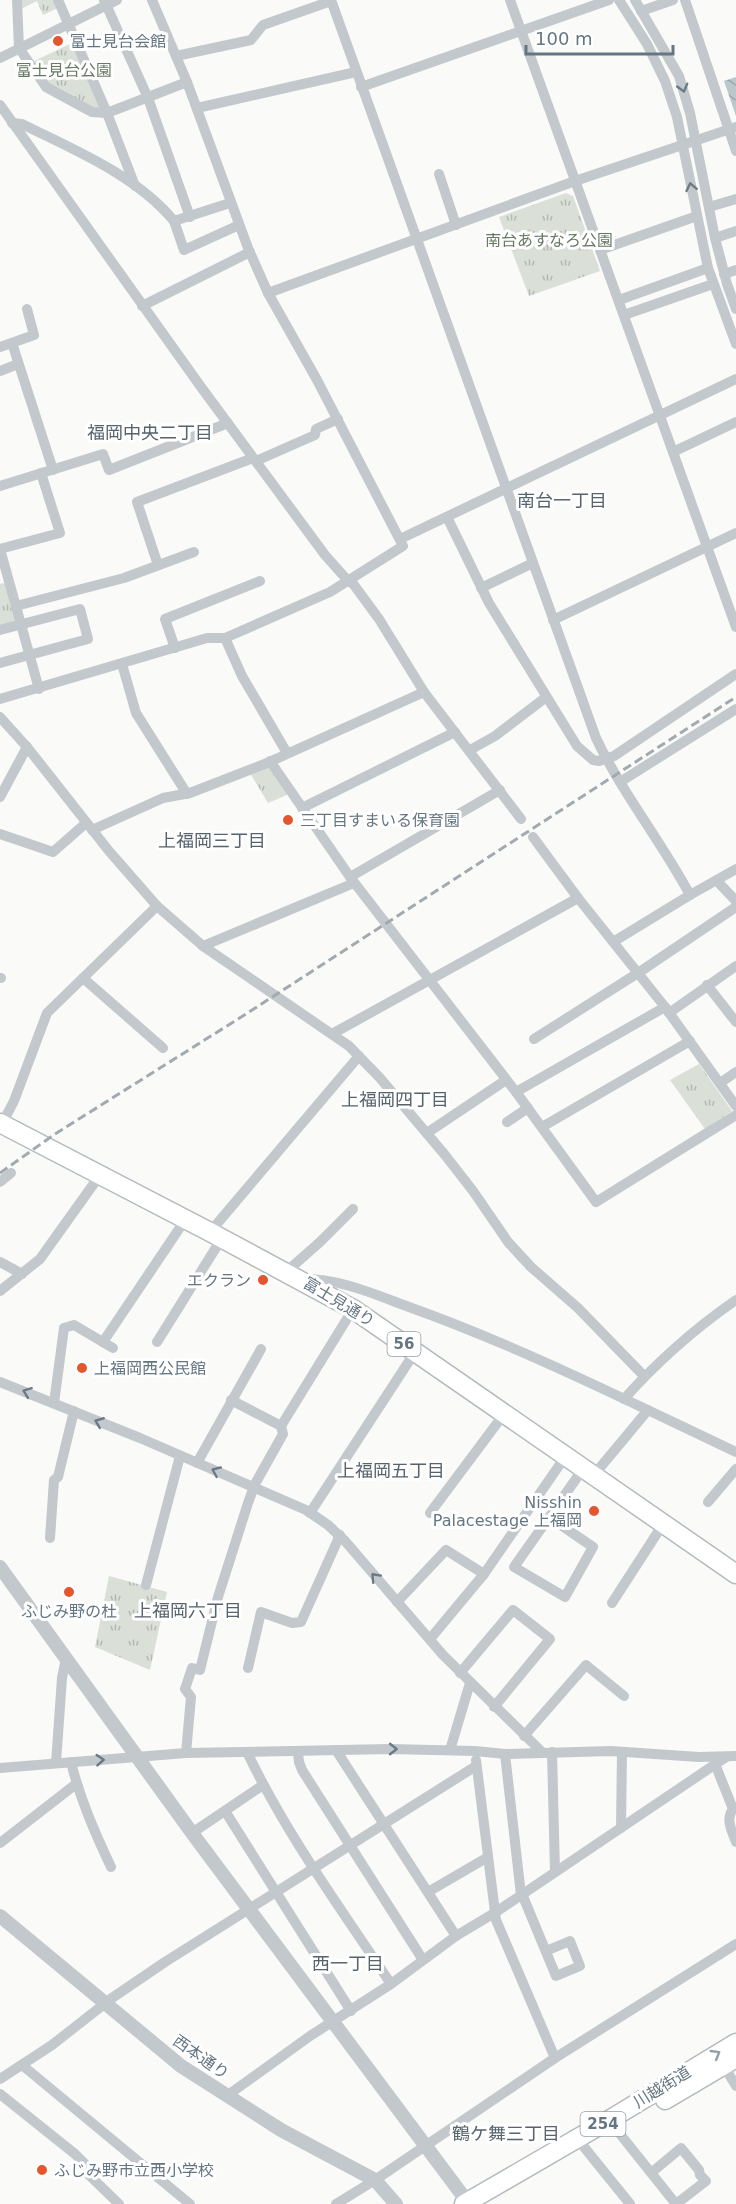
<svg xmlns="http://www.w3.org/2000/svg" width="736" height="2204" font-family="'DejaVu Sans','Noto Sans JP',sans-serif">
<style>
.park{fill:url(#park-tufts)}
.water{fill:url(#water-waves)}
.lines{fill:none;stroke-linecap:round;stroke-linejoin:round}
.primary-casing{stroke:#b5babe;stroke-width:21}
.trunk-casing{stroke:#b4b9bd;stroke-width:21}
.minor{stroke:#c3c8cc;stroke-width:10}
.tertiary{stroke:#c3c8cc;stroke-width:14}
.primary{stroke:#fff;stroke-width:18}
.trunk{stroke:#fff;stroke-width:18}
.rail{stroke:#a2aab0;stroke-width:3;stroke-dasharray:9 4.5;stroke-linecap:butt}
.oneway{stroke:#6a7a87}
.oneway2{stroke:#939fa8}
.poi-dot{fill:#e4572e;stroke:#fff;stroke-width:2}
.labels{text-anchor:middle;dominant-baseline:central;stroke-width:6;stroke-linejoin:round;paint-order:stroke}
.shield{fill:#fff;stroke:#939fa8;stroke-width:1.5}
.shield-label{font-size:15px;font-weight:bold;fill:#657683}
.poi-label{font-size:16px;fill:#657683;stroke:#fff;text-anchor:start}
.park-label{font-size:16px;fill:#687a64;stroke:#fff}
.street-label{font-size:16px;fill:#657683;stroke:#fff}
.neighbourhood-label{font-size:18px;fill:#57646e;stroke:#fff}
</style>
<defs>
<pattern id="park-tufts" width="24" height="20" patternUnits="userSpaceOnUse" patternTransform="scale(1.5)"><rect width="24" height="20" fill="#dadfd7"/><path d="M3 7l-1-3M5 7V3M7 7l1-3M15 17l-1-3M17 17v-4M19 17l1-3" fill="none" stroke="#b4b9b4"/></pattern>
<pattern id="water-waves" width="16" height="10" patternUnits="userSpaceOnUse" patternTransform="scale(1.5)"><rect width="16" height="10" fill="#bbc7cb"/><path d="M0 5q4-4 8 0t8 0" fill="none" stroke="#9ca6aa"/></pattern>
</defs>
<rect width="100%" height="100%" fill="#fafaf8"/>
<g class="park">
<path d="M 19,0 L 54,0 L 58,8 L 43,15 L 37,1 L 19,10 Z"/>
<path d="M 74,42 L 101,106 L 95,109 L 48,85 L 32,62 Z"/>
<path d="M 566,193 L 573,196 L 600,271 L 529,296 L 499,217 Z"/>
<path d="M 3,583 L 5,584 L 15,620 L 13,623 L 0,627 L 0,584 Z"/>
<path d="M 269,766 L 289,794 L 268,803 L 250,773 Z"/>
<path d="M 699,1064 L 732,1111 L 705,1129 L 670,1080 Z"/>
<path d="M 109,1576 L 167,1592 L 150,1670 L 95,1647 Z"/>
</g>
<path class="water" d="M 736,77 L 736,116 L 724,81 Z"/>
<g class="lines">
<defs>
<path id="primary" d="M 0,1123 L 210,1232 L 353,1309 L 736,1574"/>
<g id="trunk">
<path d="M 665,2100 L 736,2058"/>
<path d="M 464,2204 L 609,2120 L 736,2043"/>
</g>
</defs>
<use href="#primary" class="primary-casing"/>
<use href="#trunk" class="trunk-casing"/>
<g class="minor">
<path d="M 17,0 L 19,48 L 46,87 L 92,112 L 107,113 L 187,82"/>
<path d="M 58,0 L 107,113 L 135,186"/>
<path d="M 104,0 L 148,98 L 190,217"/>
<path d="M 331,0 L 596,738 C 622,793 661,841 690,895 L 613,942"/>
<path d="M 510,0 L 736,627"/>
<path d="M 619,0 L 647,44 L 665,81 L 677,117 L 708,268 L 736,344"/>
<path d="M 635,0 L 679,76 L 690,113 L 715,238 L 727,284 L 736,309"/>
<path d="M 685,0 L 736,151"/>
<path d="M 641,11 L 673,0"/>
<path d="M 176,56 L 251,40 L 263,25 L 331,1"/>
<path d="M 0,58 L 117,0"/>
<path d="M 361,87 L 609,0"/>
<path d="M 0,105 L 201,387 L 325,555 L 349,582"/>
<path d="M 197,108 L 356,72"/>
<path d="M 12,123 L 22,124 C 74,150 136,175 174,221 L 230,203"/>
<path d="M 439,174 L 456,225"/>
<path d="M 709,207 L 736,199"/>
<path d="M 174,221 L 184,250 L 239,225"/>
<path d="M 715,238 L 736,231"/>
<path d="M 600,250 L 697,216"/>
<path d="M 724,274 L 736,270"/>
<path d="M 268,293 L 575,181 L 736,127"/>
<path d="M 619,300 L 708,268"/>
<path d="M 142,306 L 250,252"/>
<path d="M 624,315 L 713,284"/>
<path d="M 12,343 L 53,470"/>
<path d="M 0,347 L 34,335 L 27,309"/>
<path d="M 0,371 L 18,364"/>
<path d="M 673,452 L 736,422"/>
<path d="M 256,461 L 315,435 L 316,429 L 338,419"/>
<path d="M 0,486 L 103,454 L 109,470 L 228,423"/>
<path d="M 447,517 L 489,603 L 577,746 L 593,760 L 599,761 L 614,756 L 736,674"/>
<path d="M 400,539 L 736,379"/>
<path d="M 0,549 L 39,689"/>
<path d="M 0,549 L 60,533 L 41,473"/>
<path d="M 158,565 L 137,502 L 253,458"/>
<path d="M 351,581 L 379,619 L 424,692 L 521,819"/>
<path d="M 481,588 L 533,563"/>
<path d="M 16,606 L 124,578 L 194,552"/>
<path d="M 553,620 L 736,533"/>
<path d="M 0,630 L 80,609 L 88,639 L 0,663"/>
<path d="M 225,638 L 242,676 L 287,753"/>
<path d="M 175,648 L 165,619 L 260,581"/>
<path d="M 122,664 L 136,713 L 187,794"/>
<path d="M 0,699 L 207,638 L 225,638 L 330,592 L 403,546 L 317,380 L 268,293 L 248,248 L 187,82 L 152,0"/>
<path d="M 0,717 L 27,747 L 109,851 L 157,906 L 203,946 L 349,1046 L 380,1078 L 445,1155 L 473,1191 L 508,1242 L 531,1267 L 578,1308 L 644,1376"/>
<path d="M 470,750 L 495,736 L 545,698"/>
<path d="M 270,761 L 350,877 L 516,1092 L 596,1202 L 736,1115"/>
<path d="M 620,782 L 736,709"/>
<path d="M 0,797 L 27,747"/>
<path d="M 302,808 L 455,732"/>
<path d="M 92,830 L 163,798 L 190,793 L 267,763 L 424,692"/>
<path d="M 0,834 L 53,852 L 86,823"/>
<path d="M 533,837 L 578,898 L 665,1007 L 736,1106"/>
<path d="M 350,877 L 500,790"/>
<path d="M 717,881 L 736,901"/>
<path d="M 690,895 L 736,869"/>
<path d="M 203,946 L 354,883"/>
<path d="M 0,978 L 1,978"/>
<path d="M 83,978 L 163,1048"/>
<path d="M 707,985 L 736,1022"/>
<path d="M 669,1013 L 736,966"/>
<path d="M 332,1034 L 578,898"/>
<path d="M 534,1039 L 638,973 L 736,907"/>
<path d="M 720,1083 L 736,1072"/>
<path d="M 516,1092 L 665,1007"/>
<path d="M 507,1122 L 528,1108"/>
<path d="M 2,1124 L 14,1101 L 47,1013 L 157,906"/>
<path d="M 542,1127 L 690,1041"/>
<path d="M 427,1133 L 506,1080"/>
<path d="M 0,1182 L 11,1173"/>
<path d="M 210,1232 L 359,1056"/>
<path d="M 0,1262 L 22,1274"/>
<path d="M 286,1272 L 320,1242 L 353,1209"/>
<path d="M 303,1279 C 339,1278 376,1295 409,1307 C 521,1347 628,1401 736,1452"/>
<path d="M 0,1291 L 40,1259 L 100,1175"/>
<path d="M 103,1342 L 185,1220"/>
<path d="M 157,1342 L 222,1238"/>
<path d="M 0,1382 L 140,1438 L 306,1510 L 328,1525 L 345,1541 L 443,1655 L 542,1752"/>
<path d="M 624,1399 C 658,1361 694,1329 736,1300"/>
<path d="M 54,1403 L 64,1328 L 74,1325 L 113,1348"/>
<path d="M 281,1426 L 353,1309"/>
<path d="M 197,1463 L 261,1349"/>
<path d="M 593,1476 L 648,1410"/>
<path d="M 708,1502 L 736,1469"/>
<path d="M 310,1513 L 415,1352"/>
<path d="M 430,1513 L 504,1414"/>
<path d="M 549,1517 L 593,1547 L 565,1597 L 514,1567 L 583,1469"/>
<path d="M 50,1538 L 54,1480 L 58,1477 L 74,1411"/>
<path d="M 146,1585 L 180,1456"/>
<path d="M 397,1602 L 446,1550 L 484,1574"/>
<path d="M 612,1603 L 663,1524"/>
<path d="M 430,1639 L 484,1574 L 565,1457"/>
<path d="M 248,1668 L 261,1612 L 292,1623 L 301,1622 L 340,1535"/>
<path d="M 460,1673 L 513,1610 L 550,1639 L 494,1707"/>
<path d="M 524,1736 L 586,1665 L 624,1696"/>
<path d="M 336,1750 L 456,1936"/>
<path d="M 450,1750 L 470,1683"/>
<path d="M 247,1752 C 286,1834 341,1909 391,1984"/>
<path d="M 298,1752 L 299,1762 L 302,1770 L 423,1960"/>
<path d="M 552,1752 L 555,1872"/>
<path d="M 186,1753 L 191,1697 L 185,1689 L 192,1668 L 200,1670 L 218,1597 L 248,1503 L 255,1484 L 283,1434 L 281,1426 L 231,1400"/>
<path d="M 505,1754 L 521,1895"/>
<path d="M 476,1760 L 496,1920 L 555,2058"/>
<path d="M 71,1762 C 80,1799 95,1833 111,1867"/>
<path d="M 56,1763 L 62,1678 L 66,1658"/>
<path d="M 715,1764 L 733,1809 C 725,1819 732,1831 736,1842"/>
<path d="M 0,1768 L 186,1753 L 390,1749 L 475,1751 L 505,1754 L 611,1751 L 699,1757 L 736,1756"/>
<path d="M 225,1811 L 351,2011"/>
<path d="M 621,1828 L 622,1752"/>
<path d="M 192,1833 L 263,1785"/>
<path d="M 0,1843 L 76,1784"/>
<path d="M 428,1892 L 488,1857"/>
<path d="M 522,1894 L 556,1976 L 580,1966 L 570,1941 L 546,1951"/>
<path d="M 22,2065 L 190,2204"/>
<path d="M 724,2066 L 736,2086"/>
<path d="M 0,2079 L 52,2045 L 112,1998 L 165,1962 L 476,1766"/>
<path d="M 0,2094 L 75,2154 L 90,2169 L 88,2174 L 119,2204"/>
<path d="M 228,2095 L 310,2036 L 391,1984 L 456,1936 L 496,1912 L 726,1757"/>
<path d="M 616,2128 L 620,2134 L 676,2204 L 706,2181 L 700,2175 L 699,2170 L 681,2148 L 651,2173"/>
<path d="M 584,2147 L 630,2204"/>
<path d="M 336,2204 L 375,2180 L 555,2058 L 736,1944"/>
</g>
<g class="tertiary">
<path d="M 0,1567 L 192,1833 L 469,2204"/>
<path d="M 0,1916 L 181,2066 L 281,2130 L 375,2180 L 396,2204"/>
</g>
<use href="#primary" class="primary"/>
<use href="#trunk" class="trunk"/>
<path class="rail" d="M 0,1173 L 55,1134 L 246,1014 L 736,697"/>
</g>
<defs><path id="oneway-chevron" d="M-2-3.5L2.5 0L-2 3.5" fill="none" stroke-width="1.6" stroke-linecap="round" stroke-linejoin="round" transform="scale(1.5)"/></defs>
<g class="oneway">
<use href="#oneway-chevron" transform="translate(683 88) rotate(74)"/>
<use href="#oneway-chevron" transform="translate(691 187) rotate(-102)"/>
<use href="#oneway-chevron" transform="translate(27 1392) rotate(-159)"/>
<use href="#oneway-chevron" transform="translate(99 1422) rotate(-158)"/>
<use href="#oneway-chevron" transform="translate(216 1471) rotate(-156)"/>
<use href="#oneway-chevron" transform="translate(375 1577) rotate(-133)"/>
<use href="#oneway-chevron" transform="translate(393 1749)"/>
<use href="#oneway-chevron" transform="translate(100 1760) rotate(-4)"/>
</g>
<use class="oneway2" href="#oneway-chevron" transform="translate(716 2054) rotate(-31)"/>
<g class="poi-dot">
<circle cx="58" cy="41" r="6"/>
<circle cx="288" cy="820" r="6"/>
<circle cx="263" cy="1280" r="6"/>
<circle cx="82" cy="1368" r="6"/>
<circle cx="594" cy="1511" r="6"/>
<circle cx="69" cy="1592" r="6"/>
<circle cx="42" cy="2170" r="6"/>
</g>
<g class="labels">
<g class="shield">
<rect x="387.5" y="1332" width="33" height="24" rx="4.5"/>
<rect x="580.5" y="2112" width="45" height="24" rx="4.5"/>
</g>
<g class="shield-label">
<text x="404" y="1344">56</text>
<text x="603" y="2124">254</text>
</g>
<g class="poi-label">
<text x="70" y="41">富士見台会館</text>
<text x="300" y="820">三丁目すまいる保育園</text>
<text x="251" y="1280" text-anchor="end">エクラン</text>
<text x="94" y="1368">上福岡西公民館</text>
<text x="582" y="1502" text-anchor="end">Nisshin<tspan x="582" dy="18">Palacestage 上福岡</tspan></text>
<text x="69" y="1611" text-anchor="middle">ふじみ野の杜</text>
<text x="54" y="2170">ふじみ野市立西小学校</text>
</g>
<g class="park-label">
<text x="64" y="70">富士見台公園</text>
<text x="549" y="240">南台あすなろ公園</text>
</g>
<g class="street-label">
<text transform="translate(339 1302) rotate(31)">富士見通り</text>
<text transform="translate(201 2057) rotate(35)">西本通り</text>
<text transform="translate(662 2087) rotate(-32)">川越街道</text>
</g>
<g class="neighbourhood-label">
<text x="150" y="432">福岡中央二丁目</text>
<text x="562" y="500">南台一丁目</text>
<text x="212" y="840">上福岡三丁目</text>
<text x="395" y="1099">上福岡四丁目</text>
<text x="391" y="1470">上福岡五丁目</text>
<text x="188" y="1610">上福岡六丁目</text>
<text x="348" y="1963">西一丁目</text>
<text x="506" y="2133">鶴ケ舞三丁目</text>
</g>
</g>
<path d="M526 45v9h147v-9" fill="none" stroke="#657683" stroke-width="3"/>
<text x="535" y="45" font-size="18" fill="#657683" stroke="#ffffff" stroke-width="4.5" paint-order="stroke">100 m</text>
</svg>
